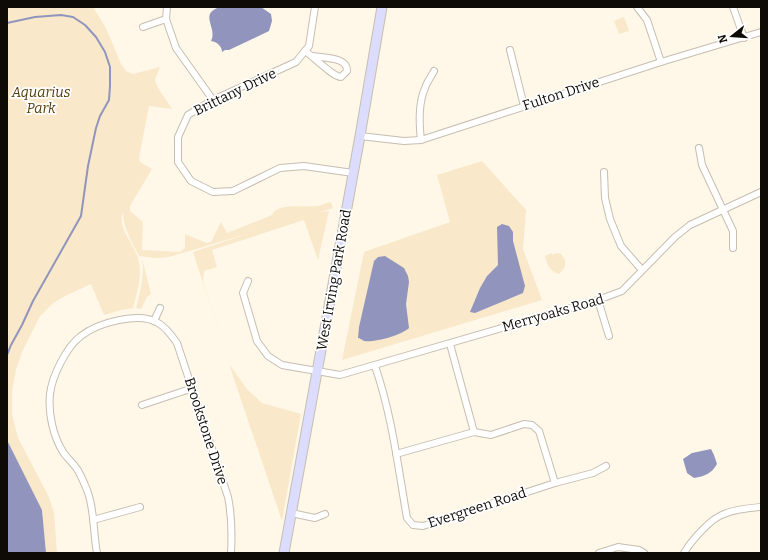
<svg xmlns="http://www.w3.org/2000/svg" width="768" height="560" font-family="Bitter,serif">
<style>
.green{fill:#f9e9ca}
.water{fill:#9195bd}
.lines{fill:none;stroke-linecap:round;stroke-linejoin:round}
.stream{stroke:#9195bd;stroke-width:2}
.street-casing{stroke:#c6beb0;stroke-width:8}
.secondary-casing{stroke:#c6beb0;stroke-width:11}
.street{stroke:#fff;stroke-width:6}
.secondary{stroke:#dcddfe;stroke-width:9}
.labels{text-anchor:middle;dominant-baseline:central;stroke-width:3.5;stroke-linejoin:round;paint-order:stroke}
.park-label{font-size:14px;font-style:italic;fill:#543e0c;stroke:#fff}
.street-label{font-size:14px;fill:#0e0b07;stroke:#fff}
</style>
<rect width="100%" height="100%" fill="#fff7e8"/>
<g class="green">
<path d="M 7,7 L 93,7 L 106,28 L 121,64 L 126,71 L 133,74 L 160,67 L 155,80 L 158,88 L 172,109 L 149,106 L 139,158 L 140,162 L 152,169 L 130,206 L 130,211 L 143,222 L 142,250 L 180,252 L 185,248 L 185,234 L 207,243 L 211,242 L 221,222 L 227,233 L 272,215 C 278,202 305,208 318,206 C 322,205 326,203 331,202 L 333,208 L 320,212 L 329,211 L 318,260 L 304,220 L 212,250 L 217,267 L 204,271 L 203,282 L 229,364 L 247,389 L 262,403 L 301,414 L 282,521 L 229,364 L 193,252 L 250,233 L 169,257 L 156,258 L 139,256 C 132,242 123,228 123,212 C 116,228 135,244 138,259 C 143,275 137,293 133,308 L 121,310 L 104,315 L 91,284 L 63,297 L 52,304 L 40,316 L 22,352 L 16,370 L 12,392 L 12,414 L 18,438 L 48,495 L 54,512 L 57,553 L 46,553 L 42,510 L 7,440 Z"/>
<path d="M 624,17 L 629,31 L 619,34 L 614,21 Z"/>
<path d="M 482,161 L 526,210 L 523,249 L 542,300 L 342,360 L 364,252 L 450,222 L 437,175 Z"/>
<path d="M 552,253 L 553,255 L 556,253 L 561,254 L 565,260 L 565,267 L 559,274 C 550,272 547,265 545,256 Z"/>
<path d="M 142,258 L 151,294 L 147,297 L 141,309 L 136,308 C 140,292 145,275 142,258 Z"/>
</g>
<g class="water">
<path d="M 220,7 L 261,7 L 271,14 L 272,21 L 269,31 L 229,50 L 225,50 L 222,52 C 222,46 217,42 211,41 C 218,28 198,14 220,7 Z"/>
<path d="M 502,224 L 509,226 L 513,232 L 513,241 L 525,286 L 523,293 L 475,313 L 470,312 L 480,288 L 487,276 L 498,265 L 497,227 Z"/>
<path d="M 385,256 L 404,268 L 408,276 L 409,282 L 406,304 L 409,328 C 402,335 374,343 364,341 C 362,340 360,338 358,338 L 359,327 L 374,261 L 378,257 Z"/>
<path d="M 7,440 L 42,510 L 46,553 L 7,553 Z"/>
<path d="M 711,449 L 714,455 L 717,464 C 711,474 705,476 694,478 L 687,473 L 683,459 L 692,453 Z"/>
</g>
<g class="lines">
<path class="stream" d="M 7,23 L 35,17 L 61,15 L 73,17 L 85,25 L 96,37 L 105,52 L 110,67 L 110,86 L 109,100 L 100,116 L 96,128 L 88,166 L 81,216 L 33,301 L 22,325 L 11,345 L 7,355"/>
<defs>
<g id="street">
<path d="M 167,7 L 166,19 L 176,48 L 213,100"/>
<path d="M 315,7 L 309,46 L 296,62 L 213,100 L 188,115 L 178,137 L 178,162 L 191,181 L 213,192 L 233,191 L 280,168 L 304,166 L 353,173"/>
<path d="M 637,7 L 647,20 L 661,62"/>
<path d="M 733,7 L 744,38"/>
<path d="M 143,27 L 166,19"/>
<path d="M 510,50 L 524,106"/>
<path d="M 305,51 C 314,57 333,77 341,77 L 347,71 C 348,57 324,58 313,56"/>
<path d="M 360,136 L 404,141 L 421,140 L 661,62 L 761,32"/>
<path d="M 421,140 C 419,123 418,104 425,88 C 427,82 431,77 434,71"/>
<path d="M 699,148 L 702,165 L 733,231 L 733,248"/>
<path d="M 604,172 L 605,198 L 610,219 L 621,246 L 642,270"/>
<path d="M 248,281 L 243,293 L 257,341 L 268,356 L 282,365 L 340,375 L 598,300 L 622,291 L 675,237 L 690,225 L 761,192"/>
<path d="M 598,300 L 609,336"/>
<path d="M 154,321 L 160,308"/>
<path d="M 450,344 L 474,432"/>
<path d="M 375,366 C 392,415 398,467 407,518 L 413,525 L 423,526 L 555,483 L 593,473 L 606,466"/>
<path d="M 142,405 L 193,388"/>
<path d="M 396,454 L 474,432 L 491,435 L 524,424 L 532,425 L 539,431 L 555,483"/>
<path d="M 291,513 L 315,518 L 325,514"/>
<path d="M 93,520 L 140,507"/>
<path d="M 97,553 C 93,533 95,510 87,490 C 84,483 81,475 77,469 C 73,463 67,458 63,452 C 53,436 48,413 50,394 C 52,376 67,346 81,336 C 97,323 140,311 158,323 C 166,327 172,336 177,343 L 228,497 C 232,516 232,534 231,553"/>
<path d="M 599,553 L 618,547 L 639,550 L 644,553"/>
<path d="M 684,553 C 691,541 711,518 724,514 C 735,509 749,508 761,507"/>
</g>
<path id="secondary" d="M 284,553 L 360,136 L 382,7"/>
</defs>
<use href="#street" class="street-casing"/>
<use href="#secondary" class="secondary-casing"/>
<use href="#street" class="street"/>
<use href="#secondary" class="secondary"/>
</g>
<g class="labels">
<g class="park-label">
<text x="41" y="92">Aquarius<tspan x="41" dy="16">Park</tspan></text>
</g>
<g class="street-label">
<text transform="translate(235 92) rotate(-26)">Brittany Drive</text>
<text transform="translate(561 94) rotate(-18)">Fulton Drive</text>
<text transform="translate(334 280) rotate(-80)">West Irving Park Road</text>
<text transform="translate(553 313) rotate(-16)">Merryoaks Road</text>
<text transform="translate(206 431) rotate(72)">Brookstone Drive</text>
<text transform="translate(477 508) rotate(-18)">Evergreen Road</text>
</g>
</g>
<rect width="768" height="560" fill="none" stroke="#0e0b07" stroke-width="16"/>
<g transform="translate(732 36) rotate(253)" stroke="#ffffff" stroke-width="3" paint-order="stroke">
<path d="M0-3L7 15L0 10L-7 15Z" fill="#0e0b07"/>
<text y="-6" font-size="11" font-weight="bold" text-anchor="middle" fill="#0e0b07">N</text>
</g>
</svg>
